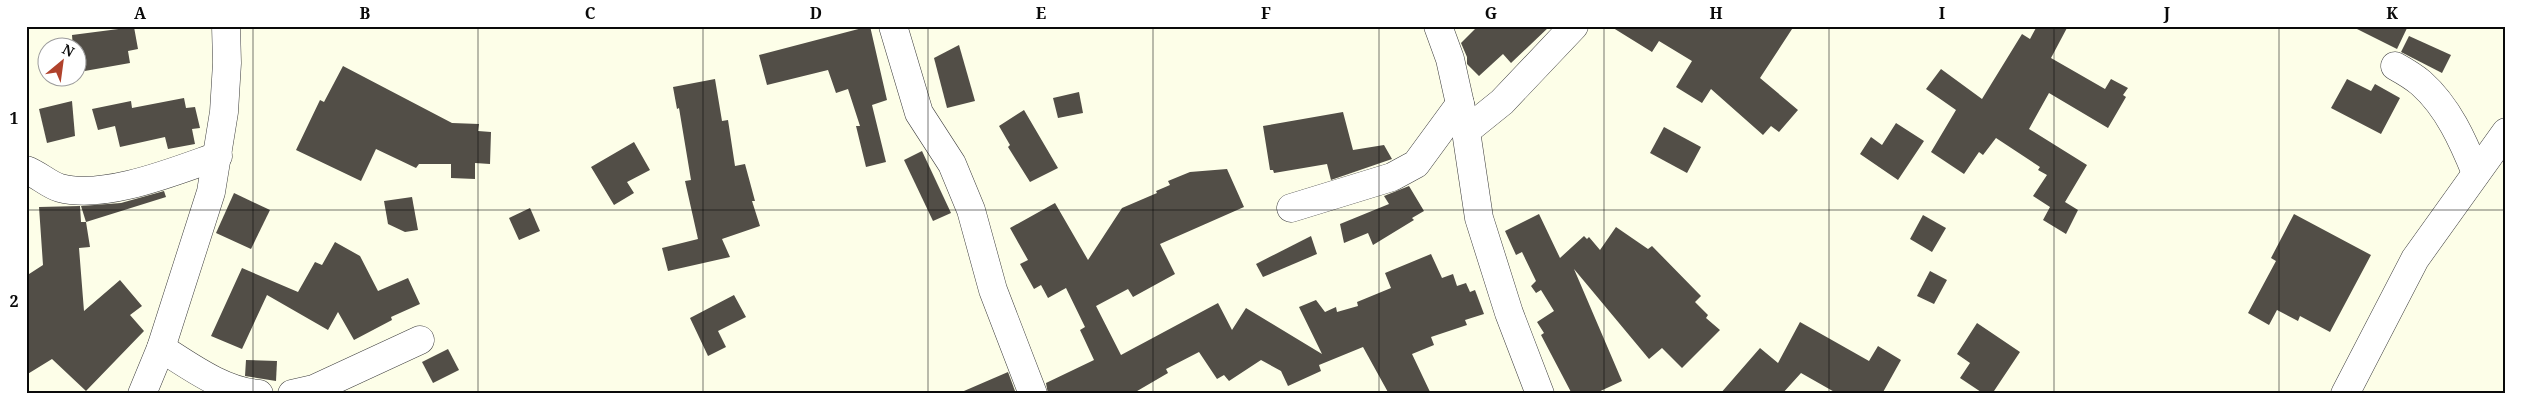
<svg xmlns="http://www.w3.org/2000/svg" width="2532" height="420" font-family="'Noto Serif',serif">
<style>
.building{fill:#524e47}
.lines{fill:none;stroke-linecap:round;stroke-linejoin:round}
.street-casing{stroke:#3d3d3d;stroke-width:29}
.street{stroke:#fff;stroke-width:28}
.grid{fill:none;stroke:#0a0a0a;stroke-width:1;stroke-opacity:0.55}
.neatline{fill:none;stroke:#0a0a0a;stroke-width:2}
.grid-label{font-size:16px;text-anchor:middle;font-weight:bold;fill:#0a0a0a}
</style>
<rect width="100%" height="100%" fill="#fdfee8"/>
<g class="building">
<path d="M 870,26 L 887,100 L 872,105 L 886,162 L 866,167 L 856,126 L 860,126 L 848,89 L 836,93 L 828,70 L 767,85 L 759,55 Z"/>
<path d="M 1478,26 L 1550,26 L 1511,63 L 1503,54 L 1479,76 L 1467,64 L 1467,57 L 1461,43 Z"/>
<path d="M 1610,26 L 1794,26 L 1760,78 L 1798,110 L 1779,132 L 1771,126 L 1763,135 L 1711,89 L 1702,103 L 1676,87 L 1692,61 L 1659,41 L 1652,52 Z"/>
<path d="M 2037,26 L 2068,26 L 2051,58 L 2105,89 L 2111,79 L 2128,88 L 2123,95 L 2126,97 L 2108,128 L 2049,93 L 2029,129 L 2087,165 L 2065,202 L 2078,210 L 2066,234 L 2043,220 L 2050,207 L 2033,196 L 2047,175 L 2038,170 L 2040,167 L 1996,138 L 1983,155 L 1979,152 L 1964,174 L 1931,152 L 1956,110 L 1926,89 L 1941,69 L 1982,99 L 2022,34 L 2030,39 Z"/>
<path d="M 2351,26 L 2408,26 L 2397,49 Z"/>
<path d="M 134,27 L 138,49 L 128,51 L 130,63 L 79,72 L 78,48 L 73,48 L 72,35 Z"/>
<path d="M 2409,36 L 2451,55 L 2442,73 L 2401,52 Z"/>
<path d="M 959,45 L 975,101 L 947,108 L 934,58 Z"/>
<path d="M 343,66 L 452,123 L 479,124 L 478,131 L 491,132 L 490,164 L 475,163 L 475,179 L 451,178 L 451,164 L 419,164 L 416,168 L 376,149 L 361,181 L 296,150 L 320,100 L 324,102 Z"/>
<path d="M 715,79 L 722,121 L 728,120 L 735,166 L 745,164 L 755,201 L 752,201 L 760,226 L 722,239 L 730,257 L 668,271 L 662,248 L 698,239 L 685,181 L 691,180 L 679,108 L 677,109 L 673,87 Z"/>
<path d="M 2347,79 L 2371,91 L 2375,84 L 2400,98 L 2381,134 L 2331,108 Z"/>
<path d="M 1079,92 L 1083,113 L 1058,118 L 1053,98 Z"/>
<path d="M 184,98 L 186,108 L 195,107 L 200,128 L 192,129 L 195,144 L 168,149 L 165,137 L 120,147 L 115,126 L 98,130 L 92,109 L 131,101 L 132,108 Z"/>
<path d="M 72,101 L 75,136 L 47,143 L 39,109 Z"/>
<path d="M 1024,110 L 1058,168 L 1030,182 L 1008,147 L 1010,145 L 999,126 Z"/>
<path d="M 1343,112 L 1353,150 L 1384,145 L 1392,159 L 1331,180 L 1327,164 L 1274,173 L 1273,170 L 1270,170 L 1263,126 Z"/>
<path d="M 1896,123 L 1924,141 L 1898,180 L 1860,154 L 1871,137 L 1882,145 Z"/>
<path d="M 1664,127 L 1701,147 L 1687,173 L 1650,153 Z"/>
<path d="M 634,142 L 650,170 L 627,182 L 634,193 L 614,205 L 591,167 Z"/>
<path d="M 922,151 L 951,213 L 933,221 L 904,160 Z"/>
<path d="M 1227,169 L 1244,207 L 1160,244 L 1175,274 L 1133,297 L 1128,289 L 1096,306 L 1121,355 L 1218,303 L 1232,330 L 1246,308 L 1322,354 L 1299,307 L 1316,300 L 1325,312 L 1336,307 L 1337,312 L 1358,306 L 1357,302 L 1391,288 L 1385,273 L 1431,254 L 1442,278 L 1453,274 L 1457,286 L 1466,283 L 1470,292 L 1475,290 L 1484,314 L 1465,320 L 1467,325 L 1431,337 L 1434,345 L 1412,354 L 1431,394 L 1389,394 L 1363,347 L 1319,365 L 1321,371 L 1288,386 L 1281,371 L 1261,360 L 1229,381 L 1224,375 L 1217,379 L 1199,352 L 1166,369 L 1168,373 L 1132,394 L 1048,394 L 1046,383 L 1094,360 L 1080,330 L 1085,327 L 1066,288 L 1048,298 L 1041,285 L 1034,289 L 1020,264 L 1028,260 L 1010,228 L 1055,203 L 1088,260 L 1122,208 L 1157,193 L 1156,191 L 1170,185 L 1168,181 L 1190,172 Z"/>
<path d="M 1409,186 L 1424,211 L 1412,218 L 1414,220 L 1373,245 L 1368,233 L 1344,243 L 1340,224 L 1389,204 L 1384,196 Z"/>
<path d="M 164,191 L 166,197 L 86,222 L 90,247 L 79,248 L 84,311 L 120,280 L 142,306 L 130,315 L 144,331 L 86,391 L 52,359 L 26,375 L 26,276 L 43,265 L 39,207 L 80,206 L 81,222 L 86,222 L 81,206 L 121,203 Z"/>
<path d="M 234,193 L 270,210 L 251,249 L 216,233 Z"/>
<path d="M 412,197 L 418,230 L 405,232 L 388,224 L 384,201 Z"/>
<path d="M 530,208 L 540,231 L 519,240 L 509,218 Z"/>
<path d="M 1539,214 L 1560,258 L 1584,236 L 1587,239 L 1589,237 L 1600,250 L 1616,227 L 1648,249 L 1652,246 L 1701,296 L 1695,302 L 1708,315 L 1706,318 L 1720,330 L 1682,368 L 1662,348 L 1649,359 L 1574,269 L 1622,381 L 1594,394 L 1572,394 L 1541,335 L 1544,333 L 1537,322 L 1554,311 L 1541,290 L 1536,293 L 1531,286 L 1536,281 L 1522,252 L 1516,255 L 1505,231 Z"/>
<path d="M 2294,214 L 2371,255 L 2330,332 L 2300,316 L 2298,321 L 2277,310 L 2269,325 L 2248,313 L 2276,261 L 2271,258 Z"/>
<path d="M 1923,215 L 1946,228 L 1932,252 L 1910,239 Z"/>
<path d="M 1311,236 L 1317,254 L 1263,277 L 1256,264 Z"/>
<path d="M 335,242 L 360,256 L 378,291 L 408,278 L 420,304 L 391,317 L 392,320 L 354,340 L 338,312 L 328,330 L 267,295 L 242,349 L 211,336 L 242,268 L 298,292 L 315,262 L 322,265 Z"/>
<path d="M 1930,271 L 1947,280 L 1934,304 L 1917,296 Z"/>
<path d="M 734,295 L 746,317 L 718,331 L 726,347 L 708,356 L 690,318 Z"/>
<path d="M 1800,322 L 1869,361 L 1878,346 L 1901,360 L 1882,394 L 1838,394 L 1801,373 L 1782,394 L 1720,394 L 1760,348 L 1778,363 Z"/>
<path d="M 1977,323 L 2020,352 L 1992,394 L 1984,394 L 1960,378 L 1970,363 L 1957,354 Z"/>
<path d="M 448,349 L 459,370 L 433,383 L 422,362 Z"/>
<path d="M 246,360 L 277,361 L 276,381 L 245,376 Z"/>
<path d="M 1008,372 L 1015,391 L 1014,394 L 957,394 Z"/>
</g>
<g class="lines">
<defs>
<g id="street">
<path d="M 893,26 L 919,113 L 952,164 L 971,210 L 993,290 L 1033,394"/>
<path d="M 1438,26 L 1450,59 L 1466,131 L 1479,218 L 1509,313 L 1540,394"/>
<path d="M 2395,66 C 2404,71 2414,77 2421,83 C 2448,107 2463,141 2476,173"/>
<path d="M 1466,131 L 1502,102 L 1574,26"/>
<path d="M 26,170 C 38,174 49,185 60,188 C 105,200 175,171 218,156"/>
<path d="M 1291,208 L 1392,177 L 1416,164 L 1460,104"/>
<path d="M 161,348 C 191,367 223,391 259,394"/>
<path d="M 142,394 L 161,348 L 211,192 L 224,112 L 227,63 L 226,26"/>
<path d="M 292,394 L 314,389 L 420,340"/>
<path d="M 2345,394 L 2415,259 L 2506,132"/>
</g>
</defs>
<use href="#street" class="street-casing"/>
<use href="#street" class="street"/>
</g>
<path class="grid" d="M 253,26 L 253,394M 478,26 L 478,394M 703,26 L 703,394M 928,26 L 928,394M 1153,26 L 1153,394M 1379,26 L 1379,394M 1604,26 L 1604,394M 1829,26 L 1829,394M 2054,26 L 2054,394M 2279,26 L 2279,394M 26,210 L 2506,210"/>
<rect width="2532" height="420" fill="none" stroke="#ffffff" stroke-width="55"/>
<g transform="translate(62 62) rotate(29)"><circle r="24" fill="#ffffff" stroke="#9d9d9d"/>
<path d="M0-4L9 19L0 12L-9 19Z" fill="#b0422c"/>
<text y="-8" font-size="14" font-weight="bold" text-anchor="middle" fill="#0a0a0a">N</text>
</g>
<rect x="28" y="28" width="2476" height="364" class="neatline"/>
<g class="grid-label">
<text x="140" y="19">A</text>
<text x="365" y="19">B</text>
<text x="590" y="19">C</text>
<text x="816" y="19">D</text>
<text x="1041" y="19">E</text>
<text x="1266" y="19">F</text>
<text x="1491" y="19">G</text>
<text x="1716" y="19">H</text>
<text x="1942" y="19">I</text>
<text x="2167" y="19">J</text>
<text x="2392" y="19">K</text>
<text x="14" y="124">1</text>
<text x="14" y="307">2</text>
</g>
</svg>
